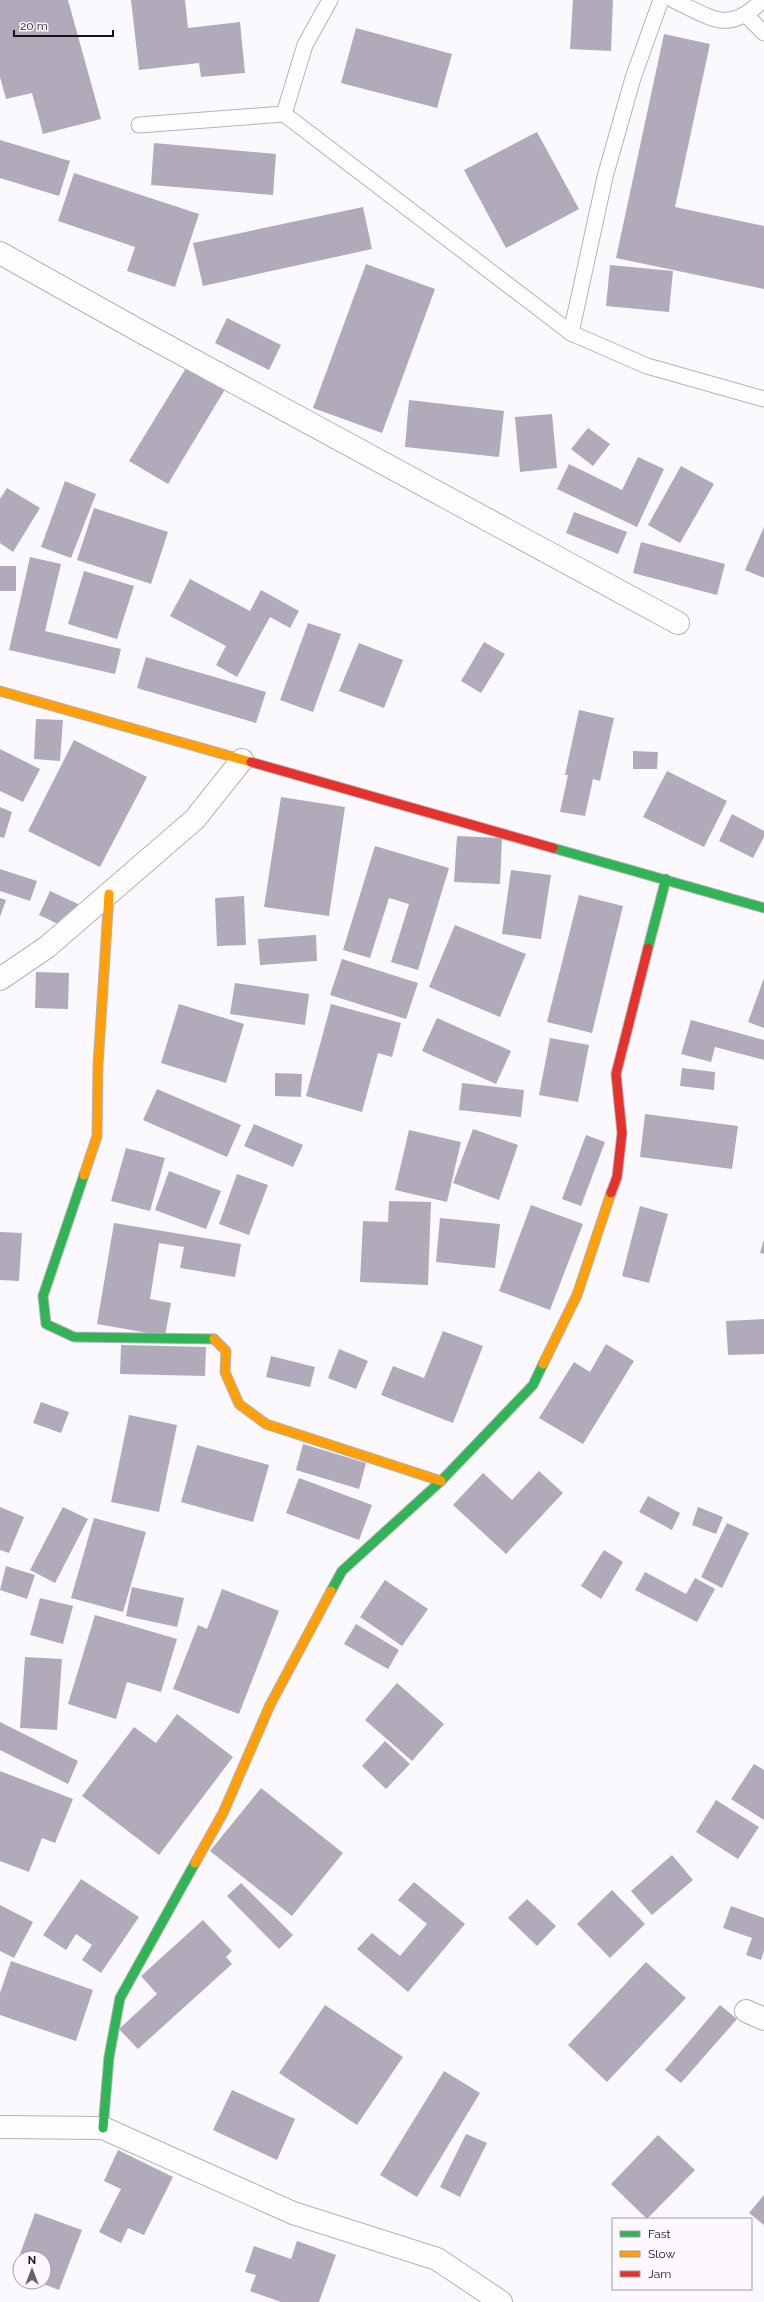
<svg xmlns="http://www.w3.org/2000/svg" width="764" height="2302" font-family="Raleway,sans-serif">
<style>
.building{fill:#b0aabb}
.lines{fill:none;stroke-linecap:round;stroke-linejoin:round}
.lane-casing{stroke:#b4b2b6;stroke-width:17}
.street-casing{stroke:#b4b2b6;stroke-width:24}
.fast-casing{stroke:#b4b2b6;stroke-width:11}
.slow-casing{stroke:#b4b2b6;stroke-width:11}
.jam-casing{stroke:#b4b2b6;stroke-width:11}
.lane{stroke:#fffeff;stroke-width:15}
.street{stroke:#fffeff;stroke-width:22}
.fast{stroke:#30b455;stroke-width:9}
.slow{stroke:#ff9f0a;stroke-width:9}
.jam{stroke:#e5322d;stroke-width:9}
</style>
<rect width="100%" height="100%" fill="#fcf9fe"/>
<g class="building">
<path d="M 0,0 L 68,0 L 101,119 L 43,134 L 32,93 L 6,99 L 0,77 Z"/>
<path d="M 131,0 L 185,0 L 188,28 L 240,22 L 245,73 L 201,77 L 199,63 L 139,70 Z"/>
<path d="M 573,0 L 613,0 L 611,51 L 570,49 Z"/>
<path d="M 356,28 L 452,54 L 437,108 L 341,83 Z"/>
<path d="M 664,34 L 710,44 L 675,207 L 764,226 L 764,289 L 616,258 Z"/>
<path d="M 537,132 L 579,209 L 506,248 L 464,170 Z"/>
<path d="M 0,140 L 70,161 L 59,196 L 0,178 Z"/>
<path d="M 154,143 L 276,154 L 273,195 L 151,185 Z"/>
<path d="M 74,173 L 199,214 L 175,287 L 127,271 L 135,247 L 58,221 Z"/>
<path d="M 363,207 L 372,249 L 203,286 L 193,243 Z"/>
<path d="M 366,264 L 435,289 L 382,433 L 313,408 Z"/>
<path d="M 610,265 L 673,271 L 669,312 L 606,306 Z"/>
<path d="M 227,318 L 281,345 L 269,370 L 215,343 Z"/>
<path d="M 189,363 L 227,386 L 168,484 L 129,461 Z"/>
<path d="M 409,400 L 504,411 L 499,457 L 405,447 Z"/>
<path d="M 552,414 L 557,468 L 520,472 L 515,417 Z"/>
<path d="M 588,428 L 610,444 L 593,466 L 571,449 Z"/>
<path d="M 638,457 L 664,469 L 637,527 L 557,489 L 569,464 L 622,490 Z"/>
<path d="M 681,466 L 714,484 L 680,543 L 648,525 Z"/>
<path d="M 65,481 L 96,494 L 71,558 L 41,547 Z"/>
<path d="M 7,488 L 40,508 L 13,552 L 0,543 L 0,499 Z"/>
<path d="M 94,508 L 168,532 L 151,584 L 77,560 Z"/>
<path d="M 574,512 L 627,532 L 618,554 L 566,533 Z"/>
<path d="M 764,527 L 764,578 L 745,570 Z"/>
<path d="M 641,542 L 725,564 L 717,595 L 633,573 Z"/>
<path d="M 30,557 L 61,564 L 45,631 L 121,649 L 115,674 L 9,650 Z"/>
<rect x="0" y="566" width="16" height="25"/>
<path d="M 84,571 L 134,586 L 117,639 L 68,624 Z"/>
<path d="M 190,579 L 250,611 L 261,590 L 299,611 L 290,628 L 270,617 L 237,677 L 216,665 L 226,646 L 170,616 Z"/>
<path d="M 308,623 L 341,634 L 313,712 L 280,700 Z"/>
<path d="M 484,642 L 505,654 L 481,693 L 461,681 Z"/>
<path d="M 359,643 L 403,660 L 384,708 L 339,691 Z"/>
<path d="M 146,657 L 266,692 L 256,723 L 137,688 Z"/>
<path d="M 579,710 L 614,718 L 600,781 L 593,779 L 585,816 L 560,812 L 568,775 L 565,775 Z"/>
<path d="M 36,719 L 63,720 L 60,761 L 34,759 Z"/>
<path d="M 74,740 L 147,777 L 100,867 L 28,831 Z"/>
<path d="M 0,749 L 40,769 L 23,802 L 0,791 Z"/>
<path d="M 633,751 L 658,752 L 657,769 L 633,769 Z"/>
<path d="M 667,771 L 727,801 L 704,847 L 643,817 Z"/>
<path d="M 281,797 L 345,807 L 329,916 L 264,907 Z"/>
<path d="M 0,807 L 12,812 L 4,838 L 0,837 Z"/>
<path d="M 732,814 L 764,831 L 764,837 L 753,858 L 719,841 Z"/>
<path d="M 457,836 L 502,838 L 500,884 L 454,882 Z"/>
<path d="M 375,846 L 449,868 L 418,970 L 391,962 L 409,904 L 389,898 L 370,958 L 343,950 Z"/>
<path d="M 0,869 L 37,881 L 30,901 L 0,891 Z"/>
<path d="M 511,870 L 551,875 L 541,939 L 502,934 Z"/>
<path d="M 50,891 L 78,904 L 67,928 L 39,915 Z"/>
<path d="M 579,895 L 623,906 L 592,1033 L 547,1022 Z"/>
<path d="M 244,896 L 246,945 L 217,946 L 215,898 Z"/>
<path d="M 0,898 L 6,900 L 0,917 Z"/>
<path d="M 455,925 L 526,954 L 500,1017 L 429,987 Z"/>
<path d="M 316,935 L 317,961 L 260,965 L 258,939 Z"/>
<path d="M 342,959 L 418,983 L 406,1019 L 330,995 Z"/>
<path d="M 36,972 L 69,973 L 68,1009 L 35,1008 Z"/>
<path d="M 764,978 L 764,1028 L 748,1022 Z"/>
<path d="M 235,983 L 309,994 L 305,1025 L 230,1014 Z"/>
<path d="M 179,1004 L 244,1024 L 226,1083 L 161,1063 Z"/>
<path d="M 331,1004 L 401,1023 L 392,1057 L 378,1053 L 362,1112 L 306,1096 Z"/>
<path d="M 437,1018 L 511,1051 L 496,1084 L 422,1051 Z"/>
<path d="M 691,1020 L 764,1040 L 764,1060 L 715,1047 L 711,1062 L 681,1054 Z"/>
<path d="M 550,1038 L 589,1045 L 578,1102 L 539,1095 Z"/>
<path d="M 682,1068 L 715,1072 L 714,1090 L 680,1086 Z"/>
<path d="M 275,1073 L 302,1074 L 301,1097 L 275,1096 Z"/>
<path d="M 462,1083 L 524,1090 L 521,1117 L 459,1110 Z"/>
<path d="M 157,1089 L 241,1125 L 227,1157 L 143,1120 Z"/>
<path d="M 645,1114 L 738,1126 L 732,1169 L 640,1157 Z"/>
<path d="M 254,1124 L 303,1145 L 293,1167 L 244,1146 Z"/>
<path d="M 473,1129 L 518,1145 L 499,1200 L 453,1183 Z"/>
<path d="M 409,1130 L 461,1142 L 447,1202 L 395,1190 Z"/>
<path d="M 586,1135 L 605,1142 L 581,1206 L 562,1199 Z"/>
<path d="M 126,1148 L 165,1158 L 150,1211 L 111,1201 Z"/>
<path d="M 169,1171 L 221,1191 L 206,1229 L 155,1210 Z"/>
<path d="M 237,1174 L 268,1185 L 249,1235 L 219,1224 Z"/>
<path d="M 389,1201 L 431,1202 L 428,1285 L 360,1282 L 363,1221 L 388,1222 Z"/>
<path d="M 531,1205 L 583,1224 L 550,1310 L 499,1291 Z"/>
<path d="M 640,1206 L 668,1214 L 649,1283 L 622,1276 Z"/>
<path d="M 440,1218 L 500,1224 L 495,1268 L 436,1262 Z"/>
<path d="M 114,1223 L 241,1244 L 235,1277 L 180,1268 L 184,1247 L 159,1243 L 150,1299 L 171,1303 L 165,1336 L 97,1324 Z"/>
<path d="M 0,1232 L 22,1233 L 19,1281 L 0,1280 Z"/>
<path d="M 764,1239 L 764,1254 L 760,1253 Z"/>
<path d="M 764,1319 L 764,1354 L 728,1355 L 726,1321 Z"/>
<path d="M 443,1331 L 483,1346 L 453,1423 L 381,1395 L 393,1366 L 424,1378 Z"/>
<path d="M 606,1344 L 634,1361 L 583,1444 L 539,1418 L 574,1362 L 590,1372 Z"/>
<path d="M 121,1345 L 206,1347 L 205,1376 L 120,1374 Z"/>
<path d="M 339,1349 L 368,1361 L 356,1389 L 328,1378 Z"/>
<path d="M 271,1356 L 315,1367 L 310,1387 L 266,1377 Z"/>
<path d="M 41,1402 L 69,1412 L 61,1433 L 33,1423 Z"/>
<path d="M 129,1415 L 177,1425 L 159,1512 L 111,1502 Z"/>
<path d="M 303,1444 L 366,1463 L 359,1489 L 296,1470 Z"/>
<path d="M 197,1445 L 269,1465 L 253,1522 L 181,1502 Z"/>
<path d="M 539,1471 L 563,1493 L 506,1554 L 453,1505 L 483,1473 L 512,1500 Z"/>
<path d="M 299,1478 L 372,1505 L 359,1540 L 286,1513 Z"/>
<path d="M 648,1496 L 680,1513 L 672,1530 L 639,1512 Z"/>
<path d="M 0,1507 L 24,1517 L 9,1553 L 0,1550 Z"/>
<path d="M 63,1507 L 88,1519 L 55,1583 L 30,1570 Z"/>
<path d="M 698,1507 L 723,1517 L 716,1534 L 692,1525 Z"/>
<path d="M 94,1518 L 146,1532 L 123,1612 L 71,1598 Z"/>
<path d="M 727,1523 L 749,1533 L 722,1588 L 701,1577 Z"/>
<path d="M 604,1550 L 623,1562 L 601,1599 L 581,1586 Z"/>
<path d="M 6,1566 L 35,1575 L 27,1599 L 0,1590 Z"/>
<path d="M 645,1572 L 686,1594 L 695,1578 L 715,1589 L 697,1622 L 635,1590 Z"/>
<path d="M 385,1580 L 428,1609 L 402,1646 L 360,1617 Z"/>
<path d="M 132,1587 L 184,1598 L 177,1627 L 126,1616 Z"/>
<path d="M 222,1589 L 279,1611 L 239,1714 L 173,1689 L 198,1625 L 207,1629 Z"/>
<path d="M 40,1598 L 73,1606 L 63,1644 L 30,1635 Z"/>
<path d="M 95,1615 L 177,1639 L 161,1692 L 127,1682 L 116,1719 L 68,1704 Z"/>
<path d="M 356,1624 L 399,1650 L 388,1669 L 344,1644 Z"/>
<path d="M 25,1657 L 62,1659 L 57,1730 L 20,1728 Z"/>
<path d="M 397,1683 L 444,1724 L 412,1761 L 365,1720 Z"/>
<path d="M 177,1714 L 233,1757 L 159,1855 L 82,1796 L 134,1727 L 156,1743 Z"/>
<path d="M 0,1722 L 78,1761 L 68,1784 L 0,1750 Z"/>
<path d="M 385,1741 L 410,1764 L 386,1789 L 362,1766 Z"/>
<path d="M 754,1764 L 764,1770 L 764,1820 L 731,1799 Z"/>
<path d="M 0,1771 L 73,1799 L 55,1843 L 42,1838 L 29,1872 L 0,1861 Z"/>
<path d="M 261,1788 L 343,1853 L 292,1916 L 210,1851 Z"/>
<path d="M 716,1800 L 759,1827 L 738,1859 L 696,1832 Z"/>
<path d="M 672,1855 L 693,1880 L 652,1915 L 631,1891 Z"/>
<path d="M 81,1879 L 139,1917 L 101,1973 L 82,1960 L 92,1945 L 76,1934 L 66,1950 L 43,1935 Z"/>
<path d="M 414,1882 L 465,1924 L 408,1992 L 357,1949 L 372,1933 L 400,1956 L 427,1924 L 398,1900 Z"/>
<path d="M 241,1883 L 293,1935 L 279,1949 L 227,1896 Z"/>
<path d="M 612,1890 L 645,1924 L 610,1958 L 577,1924 Z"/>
<path d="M 527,1899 L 556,1926 L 537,1946 L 508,1918 Z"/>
<path d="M 0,1905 L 33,1922 L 14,1958 L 0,1951 Z"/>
<path d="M 731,1906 L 764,1918 L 764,1951 L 761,1960 L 746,1955 L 752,1938 L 723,1928 Z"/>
<path d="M 203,1920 L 232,1951 L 226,1957 L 232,1964 L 138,2049 L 119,2029 L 157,1994 L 141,1976 Z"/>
<path d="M 11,1961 L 93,1990 L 76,2041 L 0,2015 L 0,1993 Z"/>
<path d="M 646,1962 L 686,1998 L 607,2082 L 568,2045 Z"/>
<path d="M 325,2005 L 403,2057 L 357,2125 L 279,2073 Z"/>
<path d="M 720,2005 L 737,2019 L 681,2083 L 665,2070 Z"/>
<path d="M 444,2071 L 480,2093 L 417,2197 L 380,2175 Z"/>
<path d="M 232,2090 L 295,2119 L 277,2160 L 213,2130 Z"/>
<path d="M 466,2134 L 487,2143 L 460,2197 L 440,2187 Z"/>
<path d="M 658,2135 L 695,2170 L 647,2219 L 611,2184 Z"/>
<path d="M 118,2150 L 173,2177 L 144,2235 L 128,2228 L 121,2243 L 99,2232 L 121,2189 L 104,2181 Z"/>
<path d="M 764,2195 L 764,2225 L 749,2213 Z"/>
<path d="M 35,2213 L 82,2230 L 59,2290 L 38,2282 L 44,2282 L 44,2258 L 20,2258 L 20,2275 L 13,2273 Z"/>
<path d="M 297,2241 L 336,2255 L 319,2302 L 281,2302 L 250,2291 L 256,2275 L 245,2272 L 254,2246 L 291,2259 Z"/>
</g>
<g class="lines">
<defs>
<g id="lane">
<path d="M 673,0 C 713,18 727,35 763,0"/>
<path d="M 746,15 L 764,33"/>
<path d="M 284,114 L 571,333 L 647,366 L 764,399"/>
<path d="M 139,125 L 284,114 L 305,45 L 330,0"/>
<path d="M 571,333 L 605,177 L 633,78 L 661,0"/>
</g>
<g id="street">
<path d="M 0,253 L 145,334 L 678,623"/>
<path d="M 0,979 L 47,947 L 195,819 L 242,760"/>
<path d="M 746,2011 L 764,2019"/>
<path d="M 0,2127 L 103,2128 L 293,2213 L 437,2259 L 501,2302"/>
</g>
<g id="fast">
<path d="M 553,848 L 764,908"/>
<path d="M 648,948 L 666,879"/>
<path d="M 84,1175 L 43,1296 L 46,1324 L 74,1337 L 214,1339"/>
<path d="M 331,1591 L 342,1571 L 441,1481 L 533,1385 L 543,1364"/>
<path d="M 103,2128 L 109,2057 L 120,1998 L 195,1863"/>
</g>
<g id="slow">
<path d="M 0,691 L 251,762"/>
<path d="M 84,1175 L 97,1136 L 98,1065 L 109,894"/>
<path d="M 214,1339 L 226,1351 L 225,1372 L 239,1404 L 266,1424 L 441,1481"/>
<path d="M 543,1364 L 577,1295 L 611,1193"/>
<path d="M 195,1863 L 223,1813 L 270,1705 L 331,1591"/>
</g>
<g id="jam">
<path d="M 251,762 L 553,848"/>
<path d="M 611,1193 L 617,1177 L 622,1133 L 616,1074 L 648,948"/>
</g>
</defs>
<use href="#lane" class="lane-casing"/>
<use href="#street" class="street-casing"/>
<use href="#fast" class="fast-casing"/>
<use href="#slow" class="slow-casing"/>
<use href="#jam" class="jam-casing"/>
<use href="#lane" class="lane"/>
<use href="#street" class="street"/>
<use href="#fast" class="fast"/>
<use href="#slow" class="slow"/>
<use href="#jam" class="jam"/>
</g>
<rect x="612" y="2218" width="140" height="72" fill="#fdf8ff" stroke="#a09ca1"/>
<rect x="620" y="2231" width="20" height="6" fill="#30b455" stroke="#a09ca1"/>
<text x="648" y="2238" font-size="12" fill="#141315">Fast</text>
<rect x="620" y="2251" width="20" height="6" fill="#ff9f0a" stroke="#a09ca1"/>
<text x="648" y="2258" font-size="12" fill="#141315">Slow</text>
<rect x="620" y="2271" width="20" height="6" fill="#e5322d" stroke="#a09ca1"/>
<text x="648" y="2278" font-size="12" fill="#141315">Jam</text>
<g transform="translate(32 2270)"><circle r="19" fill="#fdf8ff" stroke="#a09ca1"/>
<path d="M0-3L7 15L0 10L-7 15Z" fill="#656467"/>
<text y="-6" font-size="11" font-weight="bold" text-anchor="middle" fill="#141315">N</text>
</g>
<path d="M14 30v6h99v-6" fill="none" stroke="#141315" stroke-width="2"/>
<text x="20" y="30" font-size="12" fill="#141315" stroke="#fdf8ff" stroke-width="3" paint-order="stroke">20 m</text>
</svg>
